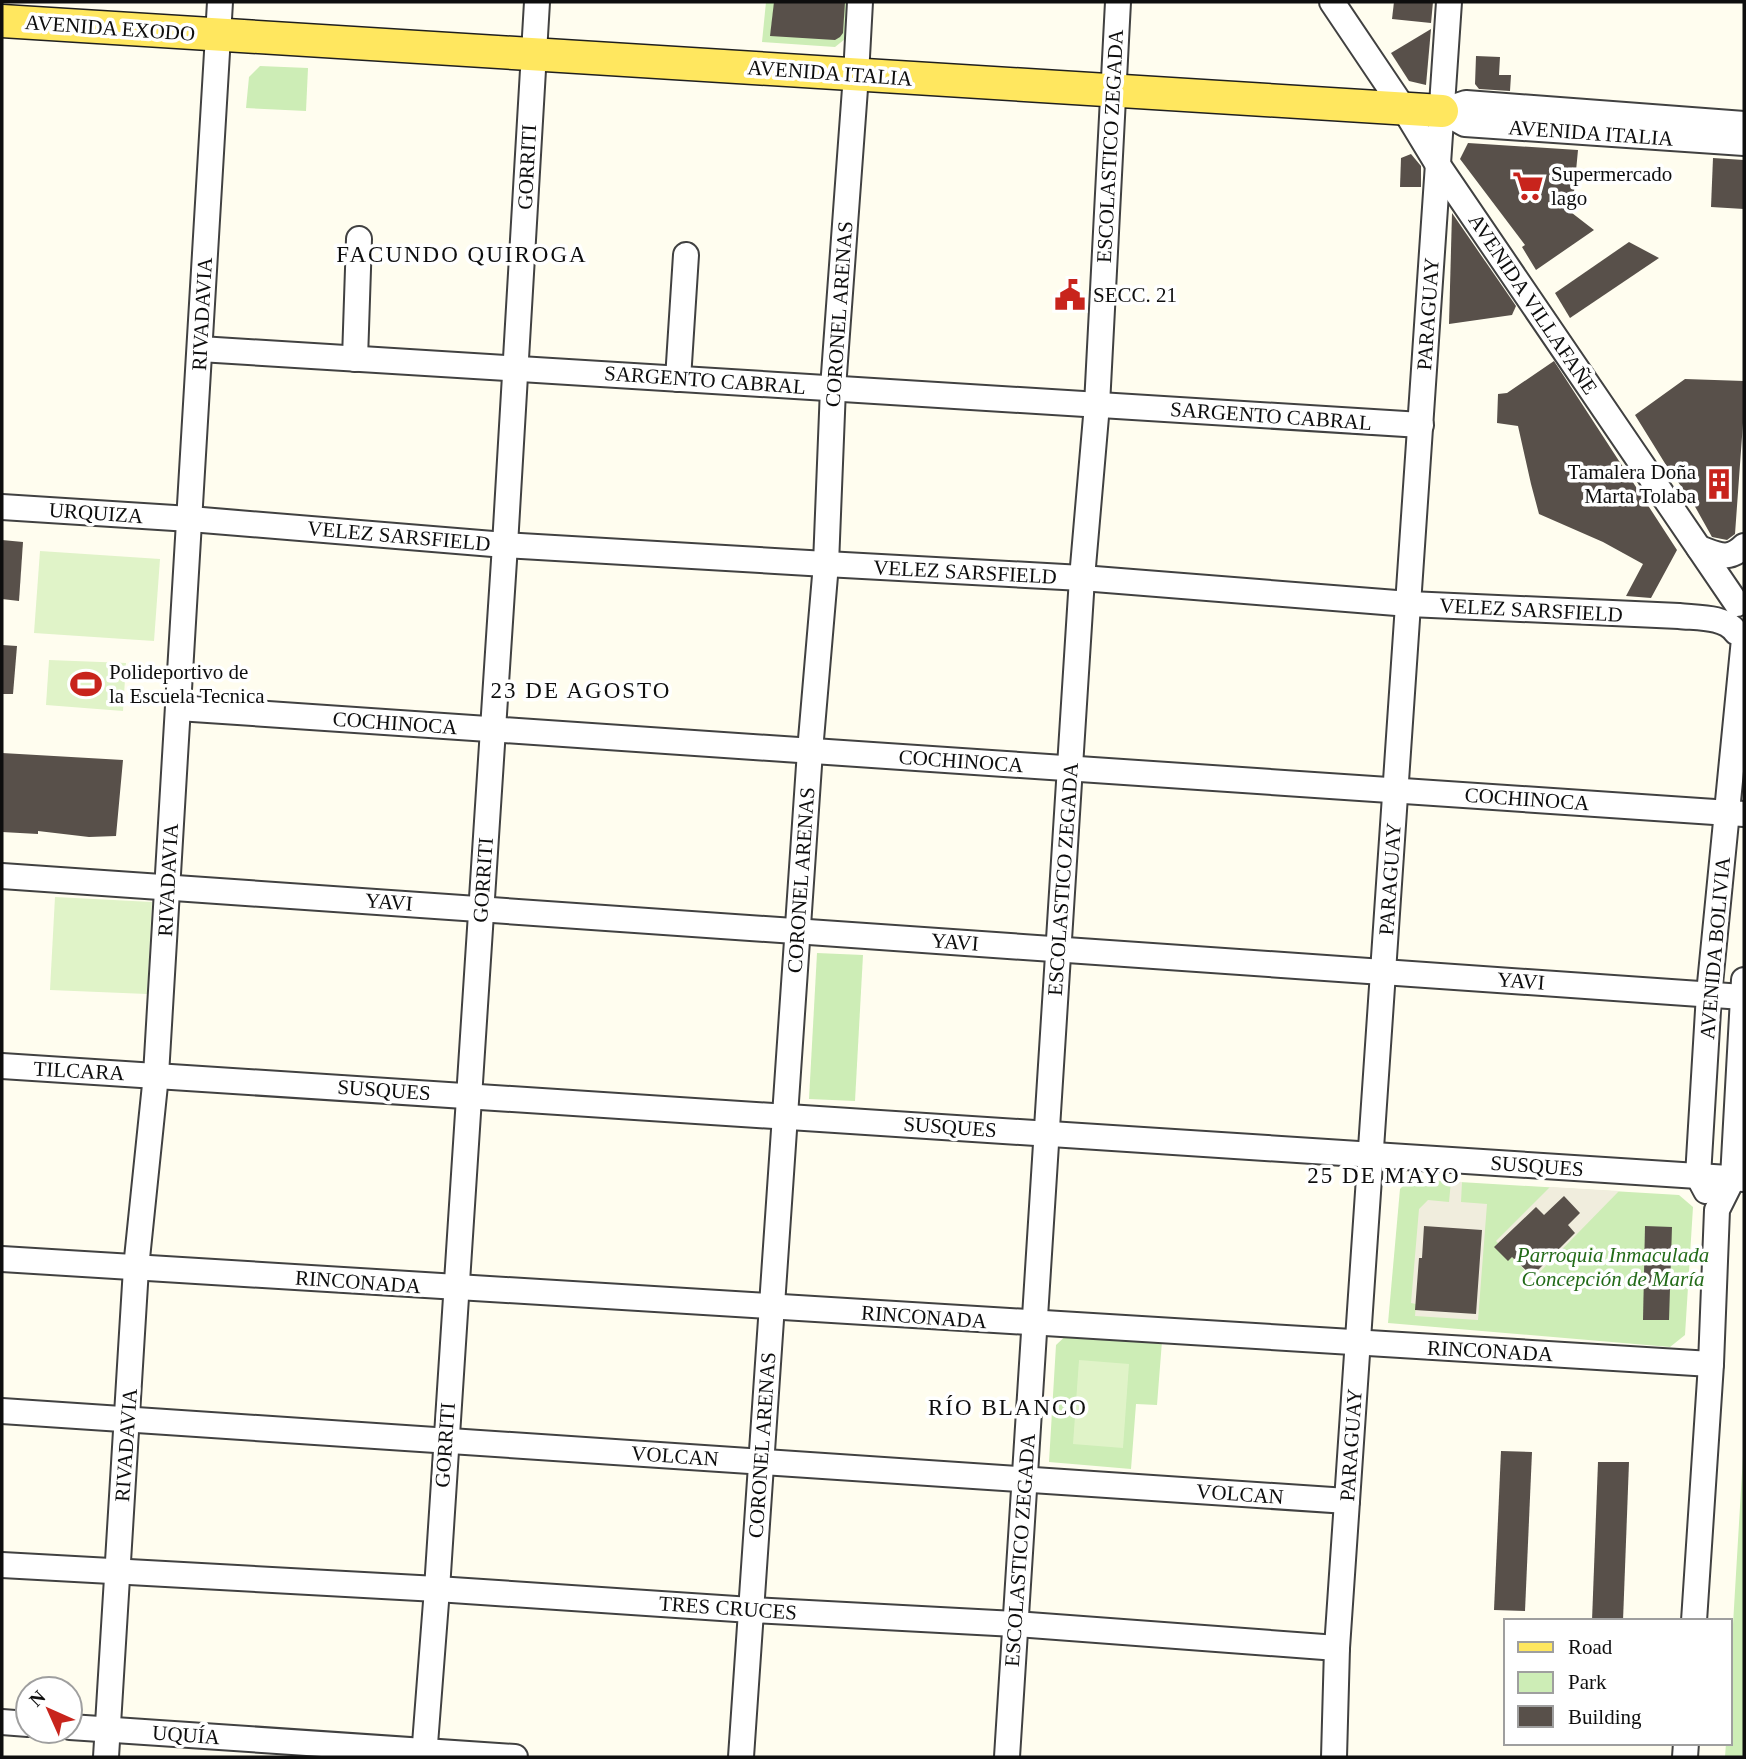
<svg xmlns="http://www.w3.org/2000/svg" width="1746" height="1759" font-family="Georgia,serif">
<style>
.green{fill:#cdedb6}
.pitch{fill:#e0f3c8}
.plaza{fill:#f0eddd}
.building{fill:#58504a}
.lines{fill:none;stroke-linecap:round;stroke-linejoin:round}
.minor-casing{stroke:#414141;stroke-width:28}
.major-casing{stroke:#1f1f1f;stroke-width:35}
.minor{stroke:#fff;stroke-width:24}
.major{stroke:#ffe75f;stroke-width:32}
.labels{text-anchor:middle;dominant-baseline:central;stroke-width:7;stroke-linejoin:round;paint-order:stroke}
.street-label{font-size:21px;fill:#0e0e0e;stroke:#fff}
.poi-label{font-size:21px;fill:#0e0e0e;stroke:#fff;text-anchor:start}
.park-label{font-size:21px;font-style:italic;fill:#236b19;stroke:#fff}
.neighbourhood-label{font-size:23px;letter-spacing:2px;fill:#0e0e0e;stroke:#fff}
</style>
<rect width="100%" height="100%" fill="#fffdef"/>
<g class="green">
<path d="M 766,2 L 853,2 L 850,35 L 835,47 L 762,42 Z"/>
<path d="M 260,66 L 308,68 L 306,111 L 246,108 L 249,77 Z"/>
<path d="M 817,953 L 863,955 L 855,1101 L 809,1099 Z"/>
<path d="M 1410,1179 L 1679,1195 L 1693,1207 L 1685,1335 L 1670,1347 L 1388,1323 L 1400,1189 Z"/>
<path d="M 1071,1331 L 1162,1341 L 1157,1405 L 1136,1404 L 1131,1469 L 1049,1462 L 1056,1345 Z"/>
<path d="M 1744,1439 L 1744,1757 L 1725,1757 L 1726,1743 L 1730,1743 L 1730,1675 Z"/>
</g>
<g class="pitch">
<path d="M 40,551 L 160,559 L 154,641 L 34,633 Z"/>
<path d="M 49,660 L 126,663 L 123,711 L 46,705 Z"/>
<path d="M 55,897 L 152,902 L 147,994 L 50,990 Z"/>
<path d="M 1079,1360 L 1129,1364 L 1123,1448 L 1073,1444 Z"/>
</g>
<g class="plaza">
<path d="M 1451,1181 L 1462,1182 L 1461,1202 L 1487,1204 L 1478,1320 L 1415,1316 L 1416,1304 L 1411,1303 L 1419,1209 L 1428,1200 L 1449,1202 Z"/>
<path d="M 1550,1187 L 1619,1191 L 1533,1279 L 1496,1241 Z"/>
</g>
<g class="building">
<path d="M 774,2 L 845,2 L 843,33 L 840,37 L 835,40 L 770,36 Z"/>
<path d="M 1394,2 L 1433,2 L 1431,23 L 1392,19 Z"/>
<path d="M 1431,29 L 1426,85 L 1409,81 L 1391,53 Z"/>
<path d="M 1476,56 L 1500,57 L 1499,75 L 1511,75 L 1510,91 L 1479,89 L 1475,84 Z"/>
<path d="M 1468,143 L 1578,150 L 1572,213 L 1594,230 L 1536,270 L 1522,247 L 1525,245 L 1460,159 Z"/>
<path d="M 1411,154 L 1421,166 L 1421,187 L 1400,187 L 1401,158 Z"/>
<path d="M 1713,158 L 1744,160 L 1744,209 L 1711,207 Z"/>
<path d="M 1452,213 L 1516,306 L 1512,315 L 1449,324 Z"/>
<path d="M 1629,242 L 1659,258 L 1570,318 L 1555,293 Z"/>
<path d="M 1554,361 L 1677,550 L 1651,598 L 1626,596 L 1643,564 L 1603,542 L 1539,514 L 1531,484 L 1518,426 L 1497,423 L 1498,394 L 1507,393 Z"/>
<path d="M 1685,379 L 1744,381 L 1744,409 L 1735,534 L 1727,540 L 1712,537 L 1693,503 L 1666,465 L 1635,415 Z"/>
<path d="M 2,540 L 23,542 L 19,601 L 2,599 Z"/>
<path d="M 2,645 L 17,646 L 13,694 L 2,694 Z"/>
<path d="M 2,753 L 123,760 L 116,836 L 89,837 L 38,831 L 38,834 L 2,832 Z"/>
<path d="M 1564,1196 L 1580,1213 L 1568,1225 L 1575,1233 L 1532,1276 L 1512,1257 L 1508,1261 L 1494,1247 L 1536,1207 L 1544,1215 Z"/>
<path d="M 1424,1226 L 1482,1230 L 1476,1314 L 1415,1310 L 1419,1258 L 1422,1258 Z"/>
<path d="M 1645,1226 L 1672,1227 L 1669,1320 L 1643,1320 Z"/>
<path d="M 1501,1451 L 1532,1452 L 1525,1611 L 1494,1610 Z"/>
<path d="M 1598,1462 L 1629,1462 L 1623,1621 L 1592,1621 Z"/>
</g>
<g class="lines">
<defs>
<g id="minor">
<path d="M 1332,2 L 1404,109 L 1438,165 L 1737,604"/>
<path d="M 1442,111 L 1465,124 L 1744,143"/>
<path d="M 1442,111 L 1466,103 L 1744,124"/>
<path d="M 200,349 L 1421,425"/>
<path d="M 355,359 L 359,239"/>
<path d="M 678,379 L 686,255"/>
<path d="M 2,507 L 190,519 L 505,545 L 826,564 L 1082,578 L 1409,604 L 1679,616 C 1698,618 1724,616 1736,632"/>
<path d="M 1699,548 C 1717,554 1728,562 1744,546"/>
<path d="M 178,708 L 1744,814"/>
<path d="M 2,876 L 1743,997"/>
<path d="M 2,1066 L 1744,1179"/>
<path d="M 1706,1191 L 1698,1176 L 1709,994 L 1744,639"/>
<path d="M 2,1259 L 1711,1364"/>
<path d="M 2,1411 L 1347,1501"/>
<path d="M 2,1565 L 437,1589 L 751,1610 L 1015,1624 L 1337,1648"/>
<path d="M 1694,1621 L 1711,1364 L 1717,1210 L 1733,1178 L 1744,980"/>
<path d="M 2,1722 L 28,1724"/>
<path d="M 70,1727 L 515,1757"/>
<path d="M 106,1757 L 136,1268 L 156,1075 L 220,2"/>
<path d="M 424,1757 L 437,1589 L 505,545 L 537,2"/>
<path d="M 741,1757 L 810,751 L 826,564 L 833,388 L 856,75 L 860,2"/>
<path d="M 1007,1757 L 1082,578 L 1097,405 L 1118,2"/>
<path d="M 1334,1757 L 1337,1648 L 1449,2"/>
<path d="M 1685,1757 L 1686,1743"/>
</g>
<path id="major" d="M 2,21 L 1442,111"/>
</defs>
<use href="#minor" class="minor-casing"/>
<use href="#major" class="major-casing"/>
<use href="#minor" class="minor"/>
<use href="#major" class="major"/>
</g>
<defs>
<symbol id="supermarket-bare" viewBox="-9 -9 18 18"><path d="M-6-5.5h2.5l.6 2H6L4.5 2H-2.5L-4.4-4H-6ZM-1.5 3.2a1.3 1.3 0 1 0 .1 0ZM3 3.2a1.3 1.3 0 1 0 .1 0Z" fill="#c8241c" stroke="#fff" stroke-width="2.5" paint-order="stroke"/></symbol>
<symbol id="civic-bare" viewBox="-9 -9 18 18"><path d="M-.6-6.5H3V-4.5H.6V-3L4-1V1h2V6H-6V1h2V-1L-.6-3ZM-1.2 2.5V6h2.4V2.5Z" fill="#c8241c" stroke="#fff" stroke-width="2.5" paint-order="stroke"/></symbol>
<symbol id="building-bare" viewBox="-9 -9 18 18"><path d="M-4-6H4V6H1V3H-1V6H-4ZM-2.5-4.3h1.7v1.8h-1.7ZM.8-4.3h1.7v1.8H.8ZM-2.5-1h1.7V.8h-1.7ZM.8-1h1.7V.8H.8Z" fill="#c8241c" stroke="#fff" stroke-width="2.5" paint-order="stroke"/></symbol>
<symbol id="stadium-bare" viewBox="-9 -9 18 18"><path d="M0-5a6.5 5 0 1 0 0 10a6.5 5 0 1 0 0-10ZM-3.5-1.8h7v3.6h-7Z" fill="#c8241c" stroke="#fff" stroke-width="2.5" paint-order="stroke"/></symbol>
</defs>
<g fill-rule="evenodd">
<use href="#supermarket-bare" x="1506" y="164" width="44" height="44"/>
<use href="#civic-bare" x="1048" y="273" width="44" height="44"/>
<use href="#building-bare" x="1697" y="462" width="44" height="44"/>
<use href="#stadium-bare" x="64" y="662" width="44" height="44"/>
</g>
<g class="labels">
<g class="street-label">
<text transform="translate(110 28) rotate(4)">AVENIDA EXODO</text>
<text transform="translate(830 73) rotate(4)">AVENIDA ITALIA</text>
<text transform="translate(1591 133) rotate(4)">AVENIDA ITALIA</text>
<text transform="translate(1110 146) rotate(-87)">ESCOLASTICO ZEGADA</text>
<text transform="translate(527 167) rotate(-87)">GORRITI</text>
<text transform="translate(1533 304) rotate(56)">AVENIDA VILLAFAÑE</text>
<text transform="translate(202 314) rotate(-87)">RIVADAVIA</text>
<text transform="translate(839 314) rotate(-86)">CORONEL ARENAS</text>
<text transform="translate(1428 314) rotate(-86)">PARAGUAY</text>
<text transform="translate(705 380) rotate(4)">SARGENTO CABRAL</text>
<text transform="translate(1271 416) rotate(4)">SARGENTO CABRAL</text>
<text transform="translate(96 513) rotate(4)">URQUIZA</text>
<text transform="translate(399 536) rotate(5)">VELEZ SARSFIELD</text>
<text transform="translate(965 572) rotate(3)">VELEZ SARSFIELD</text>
<text transform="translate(1531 610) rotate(3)">VELEZ SARSFIELD</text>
<text transform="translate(395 723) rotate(4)">COCHINOCA</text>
<text transform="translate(961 761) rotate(4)">COCHINOCA</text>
<text transform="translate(1527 799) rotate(4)">COCHINOCA</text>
<text transform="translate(1063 879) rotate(-86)">ESCOLASTICO ZEGADA</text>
<text transform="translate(1390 879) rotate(-86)">PARAGUAY</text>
<text transform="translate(168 880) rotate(-87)">RIVADAVIA</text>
<text transform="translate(483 880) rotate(-86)">GORRITI</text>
<text transform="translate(801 880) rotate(-86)">CORONEL ARENAS</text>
<text transform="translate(389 902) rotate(4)">YAVI</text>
<text transform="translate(955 942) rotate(4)">YAVI</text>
<text transform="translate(1715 948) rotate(-85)">AVENIDA BOLIVIA</text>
<text transform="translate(1521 981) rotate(4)">YAVI</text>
<text transform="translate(79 1071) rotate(3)">TILCARA</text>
<text transform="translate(384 1090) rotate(4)">SUSQUES</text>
<text transform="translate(950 1127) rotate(4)">SUSQUES</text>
<text transform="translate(1537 1166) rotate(4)">SUSQUES</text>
<text transform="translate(358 1282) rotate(4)">RINCONADA</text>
<text transform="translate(924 1317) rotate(4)">RINCONADA</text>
<text transform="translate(1490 1351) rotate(3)">RINCONADA</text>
<text transform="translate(126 1445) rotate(-86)">RIVADAVIA</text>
<text transform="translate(445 1445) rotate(-86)">GORRITI</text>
<text transform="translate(762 1445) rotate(-86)">CORONEL ARENAS</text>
<text transform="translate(1351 1445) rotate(-86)">PARAGUAY</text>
<text transform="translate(675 1456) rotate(4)">VOLCAN</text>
<text transform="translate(1240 1494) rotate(4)">VOLCAN</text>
<text transform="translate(1020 1550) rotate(-86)">ESCOLASTICO ZEGADA</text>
<text transform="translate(728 1608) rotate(4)">TRES CRUCES</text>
<text transform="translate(186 1735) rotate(4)">UQUÍA</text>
</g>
<g class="poi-label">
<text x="1551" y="174">Supermercado<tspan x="1551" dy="24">lago</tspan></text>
<text x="1093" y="295">SECC. 21</text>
<text x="1696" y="472" text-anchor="end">Tamalera Doña<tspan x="1696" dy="24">Marta Tolaba</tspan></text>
<text x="109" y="672">Polideportivo de<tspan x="109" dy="24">la Escuela Tecnica</tspan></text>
</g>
<g class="park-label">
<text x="1613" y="1255">Parroquia Inmaculada<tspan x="1613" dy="24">Concepción de María</tspan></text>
</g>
<g class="neighbourhood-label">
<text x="462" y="254">FACUNDO QUIROGA</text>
<text x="581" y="690">23 DE AGOSTO</text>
<text x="1384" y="1175">25 DE MAYO</text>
<text x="1008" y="1407">RÍO BLANCO</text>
</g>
</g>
<rect width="1746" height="1759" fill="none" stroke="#0e0e0e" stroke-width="7"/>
<rect x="1504" y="1619" width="228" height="126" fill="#ffffff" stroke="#9f9f9f" stroke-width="2"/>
<rect x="1518" y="1642" width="35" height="10" fill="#ffe75f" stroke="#9f9f9f" stroke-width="2"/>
<text x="1568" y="1654" font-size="21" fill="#0e0e0e">Road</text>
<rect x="1518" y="1672" width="35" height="21" fill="#cdedb6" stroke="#9f9f9f" stroke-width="2"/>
<text x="1568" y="1689" font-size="21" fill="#0e0e0e">Park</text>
<rect x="1518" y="1706" width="35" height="21" fill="#58504a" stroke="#9f9f9f" stroke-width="2"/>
<text x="1568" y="1724" font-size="21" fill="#0e0e0e">Building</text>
<g transform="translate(49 1710) rotate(315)"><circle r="33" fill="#ffffff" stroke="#9f9f9f" stroke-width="2"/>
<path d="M0-5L12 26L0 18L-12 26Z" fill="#c8241c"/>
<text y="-10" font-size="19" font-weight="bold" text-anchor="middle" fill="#0e0e0e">N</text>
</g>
</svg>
